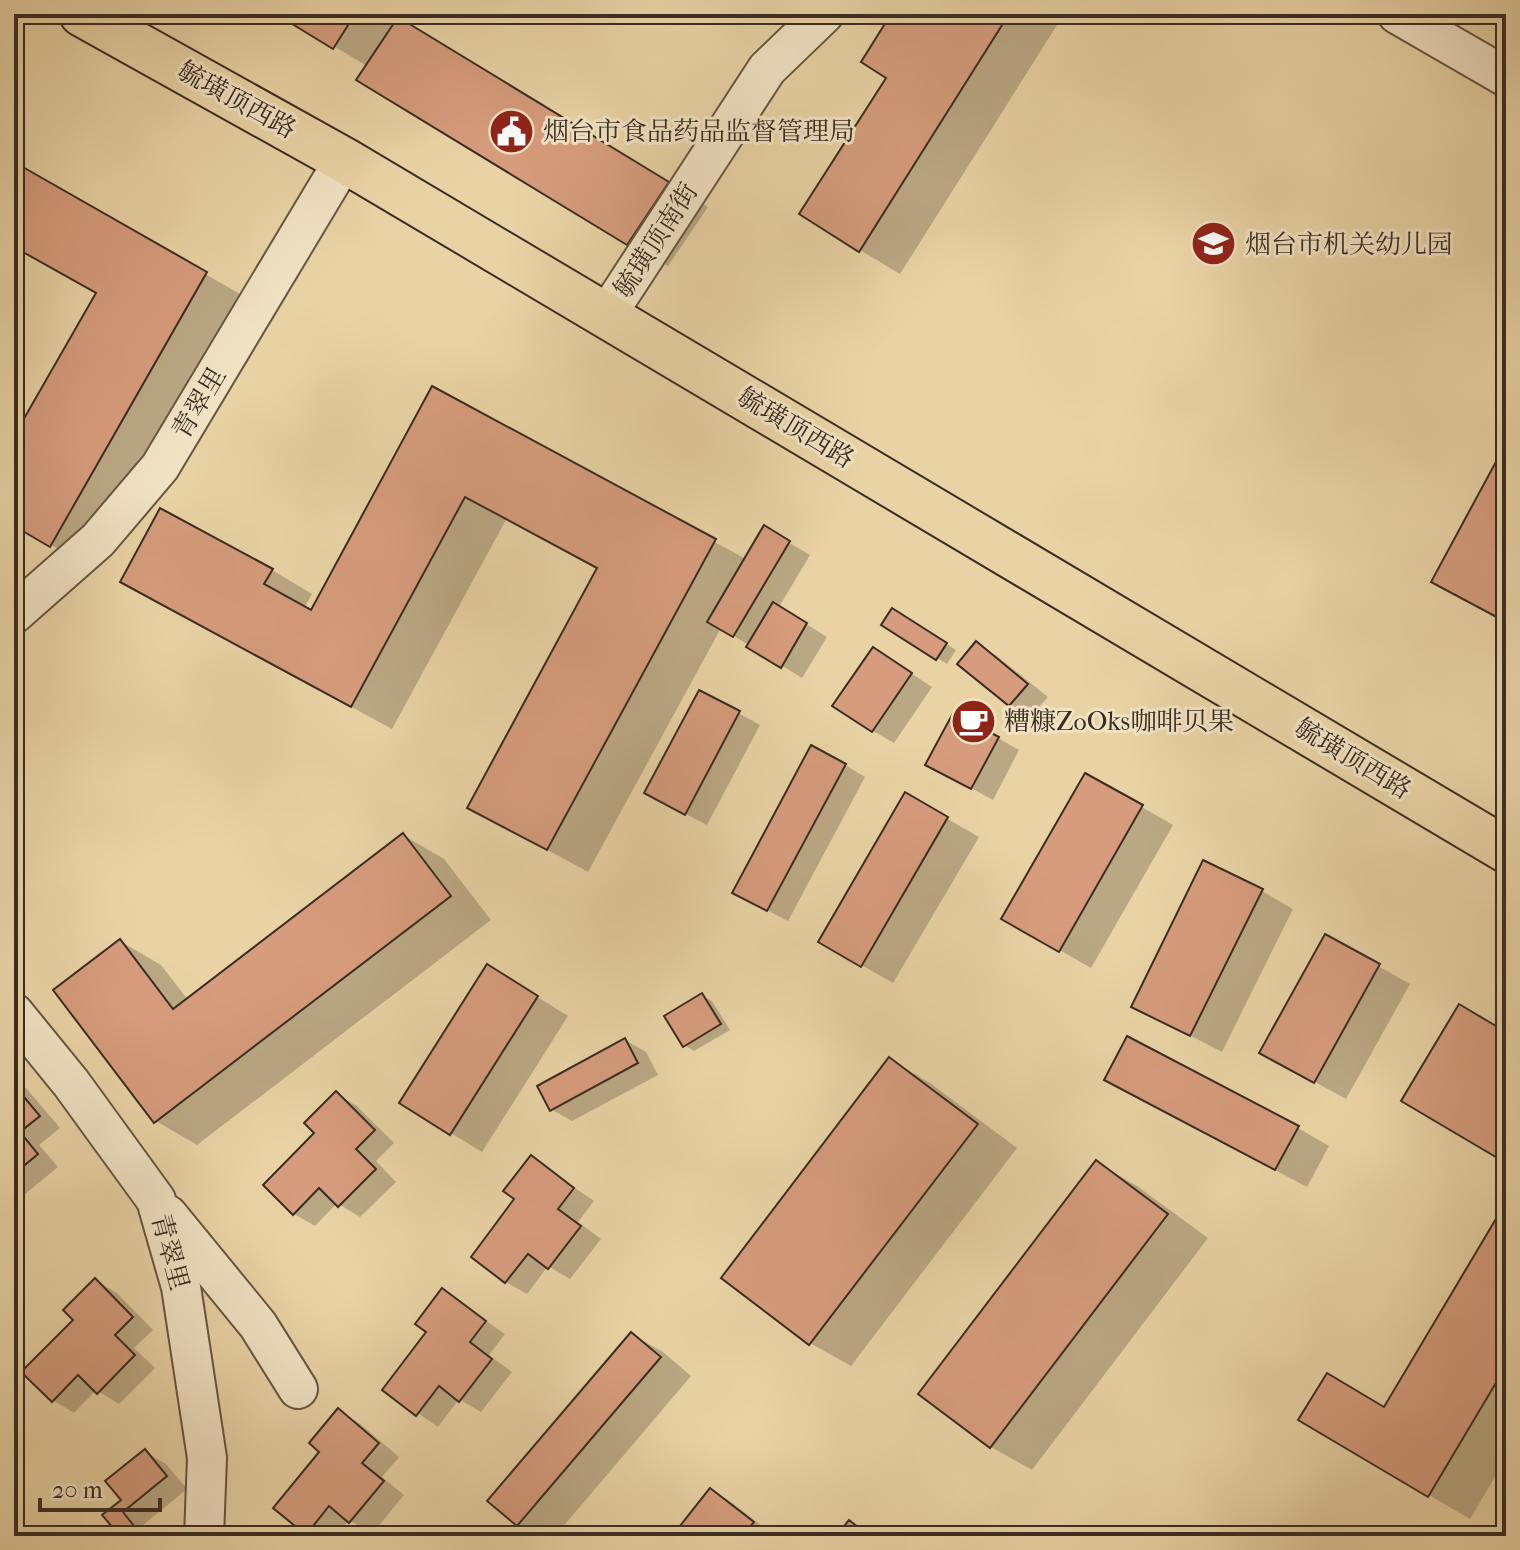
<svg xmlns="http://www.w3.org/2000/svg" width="1520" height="1550" font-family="'IM FELL French Canon','Noto Serif SC',serif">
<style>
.shadow{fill:#0003}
.building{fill:#d69c7d;stroke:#3a2c22;stroke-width:2}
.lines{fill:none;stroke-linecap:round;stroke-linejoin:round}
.minor-casing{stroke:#665643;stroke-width:42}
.major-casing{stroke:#3a2c22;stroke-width:48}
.minor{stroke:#f1e2c4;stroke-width:38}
.major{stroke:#e9d3a5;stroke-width:44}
.labels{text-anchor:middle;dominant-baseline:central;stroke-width:6;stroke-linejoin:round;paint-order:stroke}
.street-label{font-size:26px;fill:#3a2c22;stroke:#f1e2c4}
.poi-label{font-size:26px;fill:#3a2c22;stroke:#f1e2c4;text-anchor:start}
</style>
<rect width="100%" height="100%" fill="#e9d3a5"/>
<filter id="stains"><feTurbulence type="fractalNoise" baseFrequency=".0025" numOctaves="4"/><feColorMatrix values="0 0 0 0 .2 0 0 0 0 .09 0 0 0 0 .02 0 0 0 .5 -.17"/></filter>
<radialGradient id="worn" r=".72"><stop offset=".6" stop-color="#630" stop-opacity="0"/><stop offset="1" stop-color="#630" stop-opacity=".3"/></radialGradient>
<g class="shadow">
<path d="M 280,14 L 391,14 L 395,17 L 391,25 L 394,27 L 439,43 L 708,207 L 668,266 L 628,243 L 367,66 Z"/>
<path d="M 893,14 L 1064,14 L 900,274 L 860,250 L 889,77 Z"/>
<path d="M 14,164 L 247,298 L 92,568 L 14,524 L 14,440 L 98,293 L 14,244 Z"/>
<path d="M 433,389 L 746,559 L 764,528 L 810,555 L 779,607 L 827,637 L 802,678 L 721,628 L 588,872 L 511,830 L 599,568 L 507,518 L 392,729 L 164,605 L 272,570 L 312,594 L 304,608 L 312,612 Z"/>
<path d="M 893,611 L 956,650 L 947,664 L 884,625 Z"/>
<path d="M 976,644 L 997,656 L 1048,697 L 1031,716 L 1010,704 Z"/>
<path d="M 894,662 L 932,687 L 894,743 L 873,731 Z"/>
<path d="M 700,692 L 760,725 L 707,825 L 667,804 Z"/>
<path d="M 998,738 L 1019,750 L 993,800 L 949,776 Z"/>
<path d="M 845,765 L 865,777 L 788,921 L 755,904 Z"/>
<path d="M 1086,775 L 1173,825 L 1091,968 L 1004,918 Z"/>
<path d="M 906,795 L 979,837 L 893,983 L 821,942 Z"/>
<path d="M 403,835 L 444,859 L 491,920 L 197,1145 L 156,1121 L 120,941 L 161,965 L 188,1000 Z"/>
<path d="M 1262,891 L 1293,909 L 1222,1052 L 1133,1006 Z"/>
<path d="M 1326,937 L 1410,984 L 1346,1099 L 1293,1070 Z"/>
<path d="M 518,985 L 568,1016 L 482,1152 L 402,1103 Z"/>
<path d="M 702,996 L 712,1001 L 730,1030 L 694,1051 L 684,1045 Z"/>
<path d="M 625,1040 L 646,1052 L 658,1075 L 572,1121 L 551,1109 Z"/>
<path d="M 889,1059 L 930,1083 L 1017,1148 L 851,1366 L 810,1343 Z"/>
<path d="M 14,1081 L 26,1088 L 60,1128 L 39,1145 L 58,1167 L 19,1199 L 14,1197 Z"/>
<path d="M 336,1094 L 357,1106 L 394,1143 L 376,1161 L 396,1182 L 360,1217 L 337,1203 L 315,1226 L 294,1214 L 317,1133 Z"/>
<path d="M 1138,1097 L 1298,1128 L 1329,1146 L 1307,1187 Z"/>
<path d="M 531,1158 L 594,1201 L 578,1222 L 601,1239 L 570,1279 L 548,1266 L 527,1294 L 506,1282 L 517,1199 Z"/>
<path d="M 1096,1162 L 1137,1186 L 1208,1238 L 1032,1470 L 991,1447 Z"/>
<path d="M 1506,1206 L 1506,1458 L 1470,1519 L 1301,1420 L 1385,1409 Z"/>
<path d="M 96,1281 L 117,1293 L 153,1330 L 134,1348 L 155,1368 L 119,1404 L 96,1390 L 74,1413 L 53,1400 L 76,1320 Z"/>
<path d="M 443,1291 L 505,1334 L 489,1355 L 512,1372 L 481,1412 L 459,1399 L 438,1427 L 385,1390 L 429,1332 Z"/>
<path d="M 631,1334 L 663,1352 L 691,1376 L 555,1536 L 539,1536 L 518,1524 Z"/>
<path d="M 338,1411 L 359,1423 L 399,1457 L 382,1477 L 404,1495 L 372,1534 L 349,1520 L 336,1536 L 311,1536 L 307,1533 L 322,1452 Z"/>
<path d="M 145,1452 L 166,1464 L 187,1489 L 143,1525 L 152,1536 L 106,1536 L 116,1528 Z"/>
<path d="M 710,1490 L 731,1502 L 773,1535 L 674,1536 Z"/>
</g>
<g class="building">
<path d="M 276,14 L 355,14 L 333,49 Z"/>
<path d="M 891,14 L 1009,14 L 859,252 L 799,214 L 886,78 L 861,62 Z"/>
<path d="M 398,17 L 669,182 L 627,245 L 356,80 Z"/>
<path d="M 14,162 L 207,272 L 50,547 L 14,526 L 14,436 L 96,293 L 14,247 Z"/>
<path d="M 432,386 L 716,539 L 547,850 L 467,808 L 597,568 L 465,497 L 351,707 L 120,582 L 160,508 L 273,569 L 264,584 L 311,610 Z"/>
<path d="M 1498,458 L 1506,462 L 1506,622 L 1431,582 Z"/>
<path d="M 764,525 L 790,541 L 733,637 L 707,622 Z"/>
<path d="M 773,602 L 807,623 L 781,668 L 746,647 Z"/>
<path d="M 892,608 L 947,643 L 936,660 L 881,625 Z"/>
<path d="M 976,641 L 1028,684 L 1009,706 L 957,664 Z"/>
<path d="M 873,647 L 912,673 L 872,732 L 832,706 Z"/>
<path d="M 699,690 L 740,711 L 685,815 L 644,793 Z"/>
<path d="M 953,713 L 999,737 L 971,789 L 925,765 Z"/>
<path d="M 811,745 L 846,764 L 767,911 L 732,893 Z"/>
<path d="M 1085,773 L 1143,805 L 1059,952 L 1001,919 Z"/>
<path d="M 905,792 L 948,817 L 861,967 L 818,942 Z"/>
<path d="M 403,833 L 451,896 L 154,1123 L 53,990 L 120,939 L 173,1009 Z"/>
<path d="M 1203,860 L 1263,889 L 1190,1036 L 1131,1007 Z"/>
<path d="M 1325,934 L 1380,964 L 1314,1083 L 1259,1053 Z"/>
<path d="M 487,964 L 538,996 L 450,1135 L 399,1103 Z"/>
<path d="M 702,993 L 721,1024 L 683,1047 L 664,1016 Z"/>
<path d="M 1459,1004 L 1506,1032 L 1506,1163 L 1401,1101 Z"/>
<path d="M 1127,1036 L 1299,1126 L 1275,1170 L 1104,1080 Z"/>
<path d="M 625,1038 L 638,1063 L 550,1111 L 537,1086 Z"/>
<path d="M 889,1057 L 978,1124 L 809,1345 L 721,1278 Z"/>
<path d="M 14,1085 L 40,1116 L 20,1132 L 38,1154 L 14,1174 Z"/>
<path d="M 336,1091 L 375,1130 L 356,1149 L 376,1169 L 338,1207 L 319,1188 L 293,1215 L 263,1185 L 314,1133 L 304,1123 Z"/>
<path d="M 531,1155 L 574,1188 L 558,1209 L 581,1226 L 548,1269 L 528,1254 L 505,1283 L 471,1257 L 514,1199 L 503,1191 Z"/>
<path d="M 1096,1160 L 1168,1214 L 990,1448 L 918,1394 Z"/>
<path d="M 1506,1202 L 1506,1366 L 1428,1497 L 1298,1420 L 1327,1373 L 1384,1407 Z"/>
<path d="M 95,1278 L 133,1317 L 115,1335 L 135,1355 L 97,1394 L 78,1375 L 52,1402 L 21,1372 L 73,1320 L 63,1310 Z"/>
<path d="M 442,1288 L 486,1321 L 470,1342 L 492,1359 L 459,1402 L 439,1386 L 416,1416 L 382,1390 L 426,1332 L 415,1324 Z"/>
<path d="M 631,1332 L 661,1357 L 517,1526 L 487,1501 Z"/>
<path d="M 338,1408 L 379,1443 L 362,1463 L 384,1481 L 349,1523 L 329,1506 L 306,1535 L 273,1508 L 319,1452 L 309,1443 Z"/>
<path d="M 145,1449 L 167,1476 L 123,1512 L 142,1536 L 103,1536 L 113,1528 L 102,1515 L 121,1500 L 105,1481 Z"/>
<path d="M 710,1488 L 754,1522 L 742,1536 L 672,1536 Z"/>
<path d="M 849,1520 L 868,1535 L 867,1536 L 836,1536 Z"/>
</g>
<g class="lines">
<defs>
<g id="minor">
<path d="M 1397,14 L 1506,77"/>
<path d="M 606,316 L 767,69 L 824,14"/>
<path d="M 14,614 L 98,540 L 160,467 L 344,160"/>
<path d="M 14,1013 L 71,1083 L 156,1200 L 181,1287 L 207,1458 L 204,1536"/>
<path d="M 168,1215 L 258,1325 L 298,1389"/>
</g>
<path id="major" d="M 82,14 L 344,160 L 1506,850"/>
</defs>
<use href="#minor" class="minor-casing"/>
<use href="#major" class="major-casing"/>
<use href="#minor" class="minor"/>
<use href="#major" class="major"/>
</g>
<defs>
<symbol id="civic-disc" viewBox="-11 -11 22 22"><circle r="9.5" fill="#8f2418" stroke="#f1e2c4"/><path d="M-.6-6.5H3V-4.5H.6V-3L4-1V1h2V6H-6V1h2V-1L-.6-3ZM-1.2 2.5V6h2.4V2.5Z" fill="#fff"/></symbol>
<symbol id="school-disc" viewBox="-11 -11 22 22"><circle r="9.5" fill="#8f2418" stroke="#f1e2c4"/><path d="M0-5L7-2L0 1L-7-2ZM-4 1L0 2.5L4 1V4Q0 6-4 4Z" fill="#fff"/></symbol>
<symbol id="cafe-disc" viewBox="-11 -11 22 22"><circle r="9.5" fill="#8f2418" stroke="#f1e2c4"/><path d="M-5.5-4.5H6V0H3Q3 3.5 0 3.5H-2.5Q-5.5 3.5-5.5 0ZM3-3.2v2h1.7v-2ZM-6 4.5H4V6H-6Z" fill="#fff"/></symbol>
</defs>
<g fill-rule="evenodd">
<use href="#civic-disc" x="486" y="106" width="51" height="51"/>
<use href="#school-disc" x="1188" y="218" width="51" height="51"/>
<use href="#cafe-disc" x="948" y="696" width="51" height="51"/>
</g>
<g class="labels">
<g class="street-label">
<text transform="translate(237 100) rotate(29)">毓璜顶西路</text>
<text transform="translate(656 240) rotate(-57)">毓璜顶南街</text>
<text transform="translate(199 403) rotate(-59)">青翠里</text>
<text transform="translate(796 428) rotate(31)">毓璜顶西路</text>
<text transform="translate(1353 759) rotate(31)">毓璜顶西路</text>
<text transform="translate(170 1252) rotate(75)">青翠里</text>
</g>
<g class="poi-label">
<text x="543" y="131">烟台市食品药品监督管理局</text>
<text x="1245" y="244">烟台市机关幼儿园</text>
<text x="1004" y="721">糟糠ZoOks咖啡贝果</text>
</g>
</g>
<rect width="1520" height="1550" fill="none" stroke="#e9d3a5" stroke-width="48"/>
<rect x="16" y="16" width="1488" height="1518" fill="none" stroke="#3a2c22" stroke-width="4"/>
<rect x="24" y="24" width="1472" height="1502" fill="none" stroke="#3a2c22" stroke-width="2"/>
<path d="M40 1498v12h120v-12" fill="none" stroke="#3a2c22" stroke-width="4"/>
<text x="52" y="1498" font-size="24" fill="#3a2c22" stroke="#f1e2c4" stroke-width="6" paint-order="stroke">20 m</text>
<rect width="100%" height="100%" filter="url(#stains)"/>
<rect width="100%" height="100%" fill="url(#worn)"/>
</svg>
